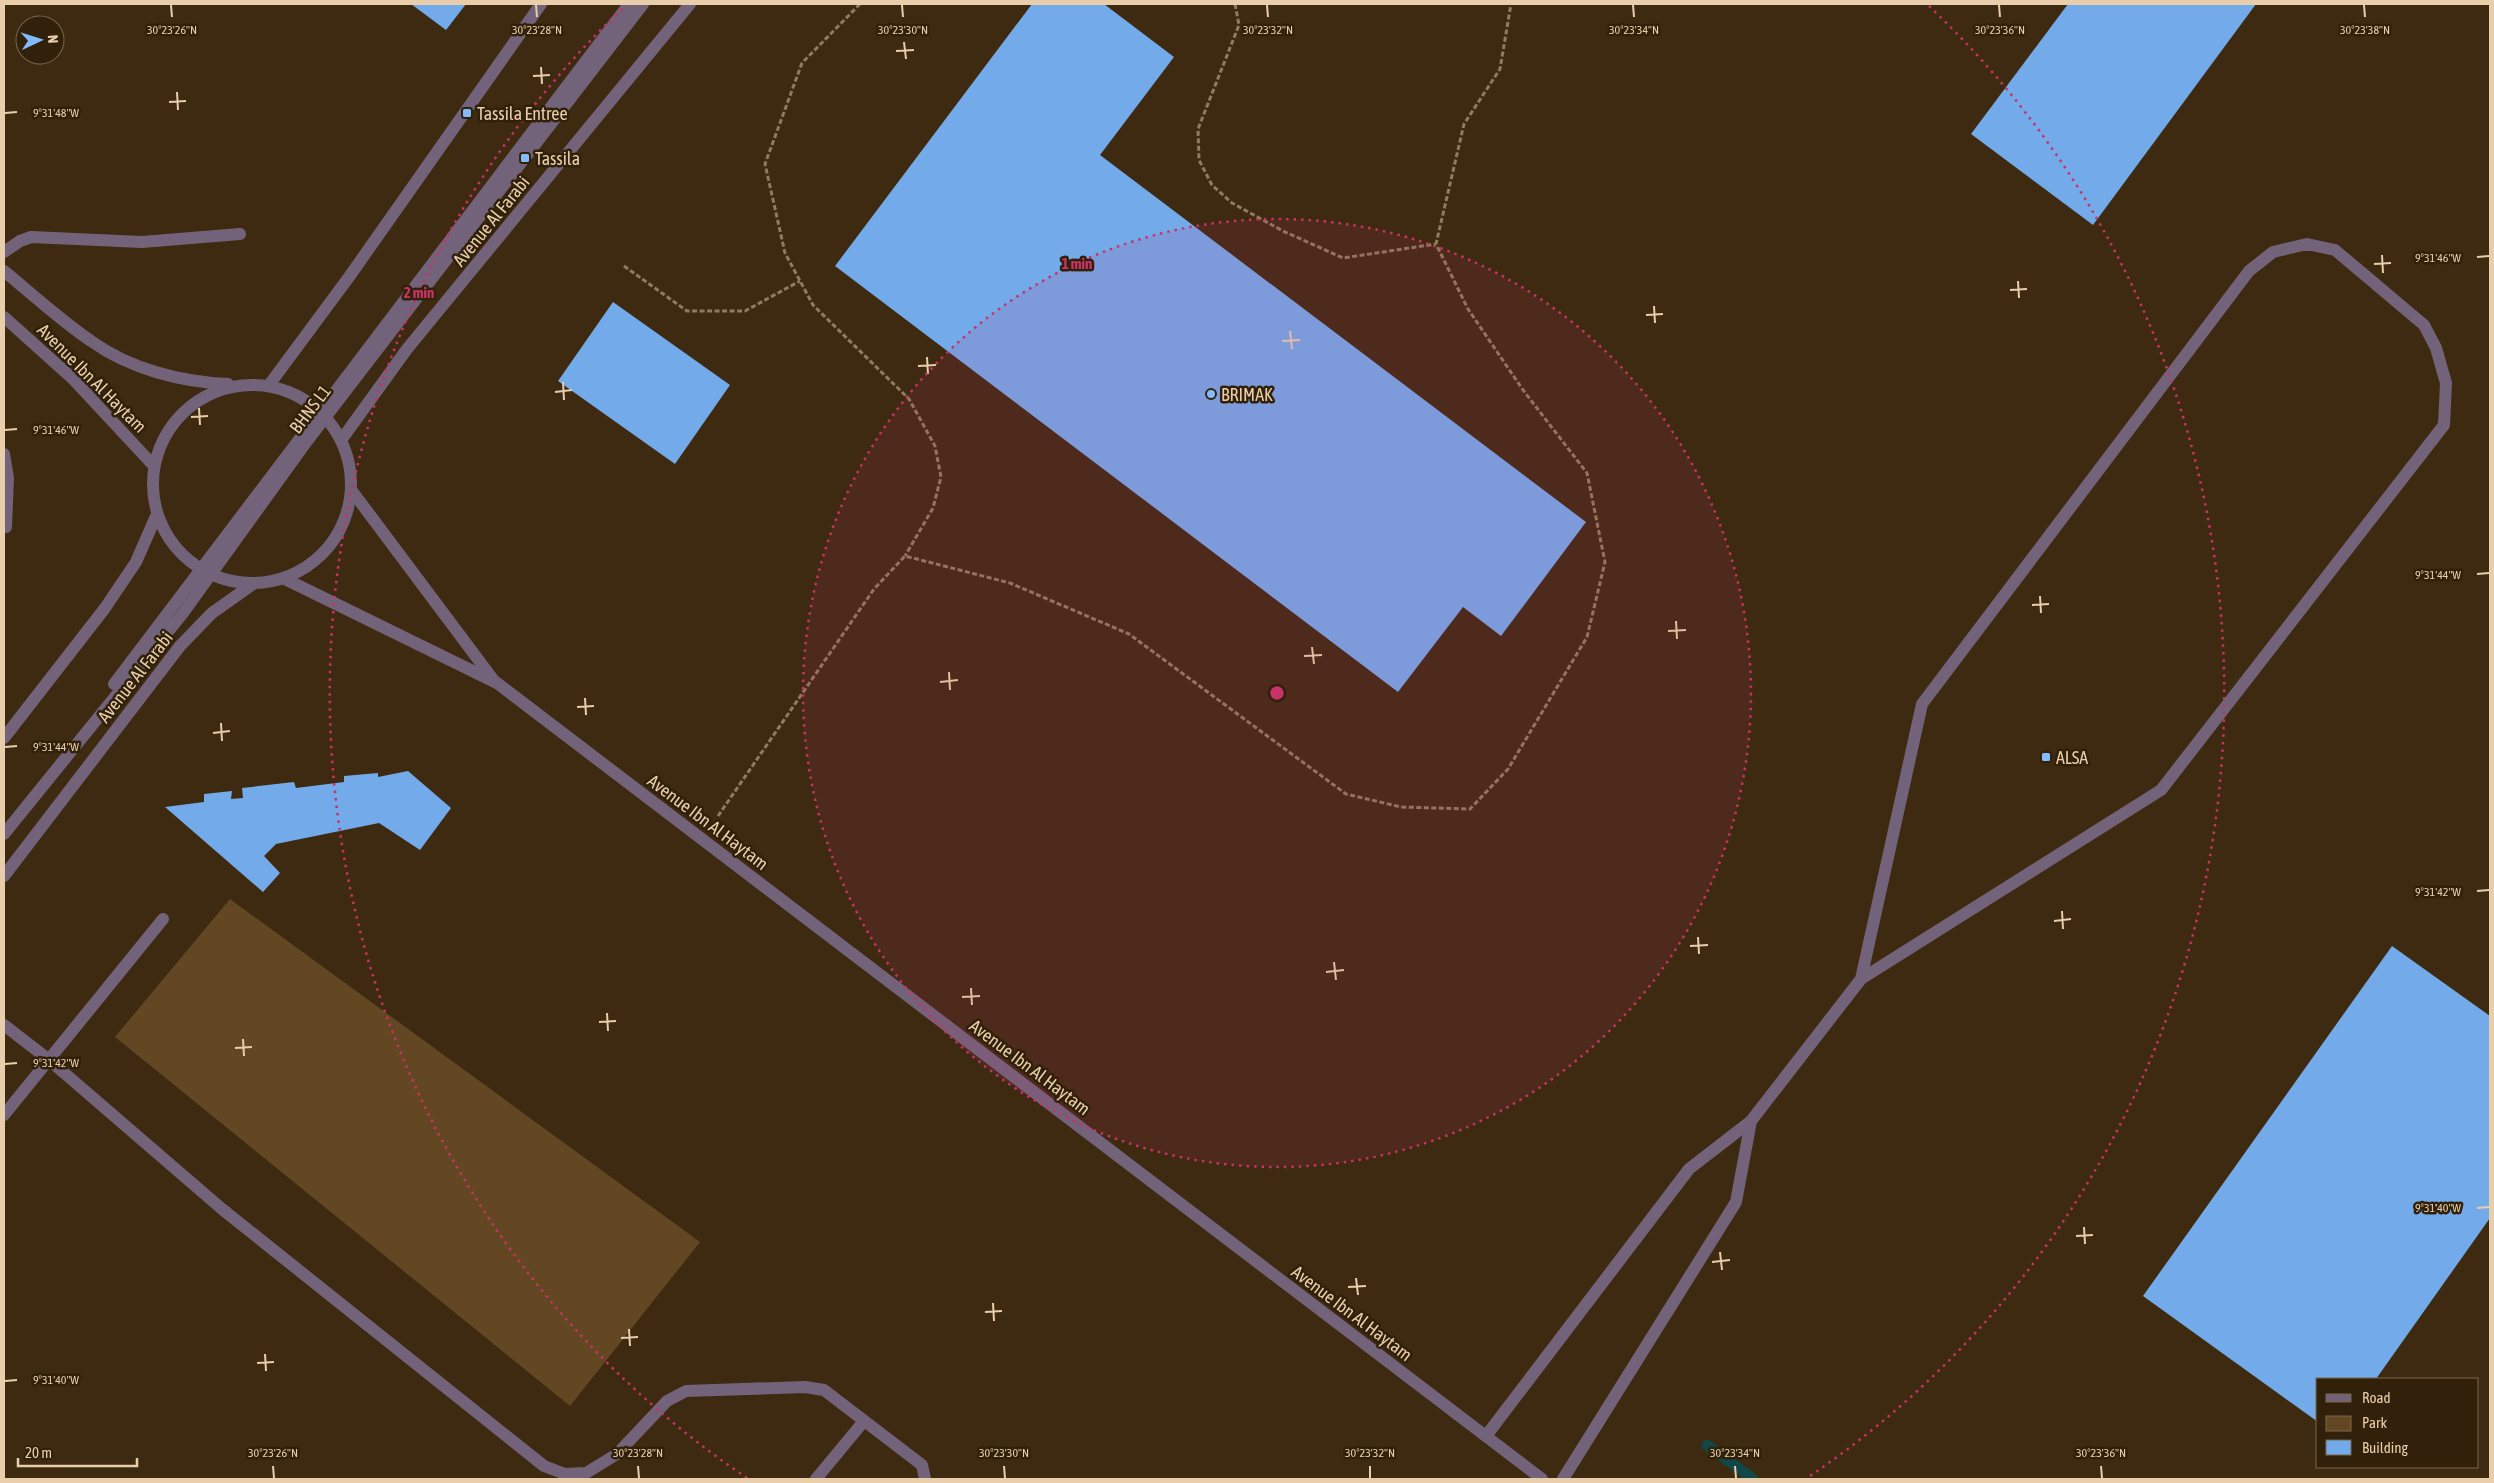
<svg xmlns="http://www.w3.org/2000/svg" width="2494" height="1483" font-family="'Asap Condensed',sans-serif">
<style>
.built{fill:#3d2a10;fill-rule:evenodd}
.green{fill:#634723}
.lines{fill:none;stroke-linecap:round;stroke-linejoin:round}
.stream{stroke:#114746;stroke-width:11}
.building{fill:#73aaea}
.path{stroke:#917b5f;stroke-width:3;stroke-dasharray:5 2.5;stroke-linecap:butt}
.minor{stroke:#72637b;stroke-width:12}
.ticks{fill:none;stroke:#e9ceac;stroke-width:2}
.ring{fill:none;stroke:#c83367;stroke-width:2.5;stroke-dasharray:2.5 5}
.poi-dot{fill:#84bcfb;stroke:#31210a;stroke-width:2}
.labels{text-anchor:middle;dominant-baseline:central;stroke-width:5;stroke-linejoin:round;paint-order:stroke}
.poi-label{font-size:18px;fill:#e9ceac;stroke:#31210a;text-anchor:start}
.street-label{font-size:18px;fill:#e9ceac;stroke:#31210a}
.ticks-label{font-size:12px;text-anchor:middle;fill:#e9ceac;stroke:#31210a;stroke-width:5;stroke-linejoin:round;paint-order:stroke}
.centre{fill:#c83367;stroke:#31210a;stroke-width:2.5}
.ring-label{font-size:15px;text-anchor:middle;font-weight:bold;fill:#c83367;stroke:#31210a;stroke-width:5;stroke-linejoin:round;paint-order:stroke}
</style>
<rect width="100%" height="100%" fill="#31210a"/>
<path class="built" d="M 4,4 L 2490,4 L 2490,1479 L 4,1479 ZM 25,25 L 55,25 L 55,55 L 25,55 ZM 2318,1379 L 2478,1379 L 2478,1467 L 2318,1467 Z"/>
<path class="green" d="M 230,899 L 700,1242 L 570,1406 L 115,1037 Z"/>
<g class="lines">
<path class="stream" d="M 1707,1445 L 1753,1479"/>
</g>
<g class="building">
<path d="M 411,4 L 466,4 L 446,30 Z"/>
<path d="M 1032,4 L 1104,4 L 1174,57 L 1100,155 L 1586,522 L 1501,636 L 1463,607 L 1398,692 L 835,266 Z"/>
<path d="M 2068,4 L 2256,4 L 2093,225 L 1971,134 Z"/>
<path d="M 613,302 L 730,385 L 675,464 L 558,381 Z"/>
<path d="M 408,771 L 451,808 L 420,850 L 379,823 L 276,844 L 264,856 L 280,873 L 263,892 L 165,807 L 204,802 L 204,794 L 232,791 L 231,799 L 243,798 L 242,788 L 294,782 L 296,788 L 344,782 L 344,776 L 378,773 L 378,777 Z"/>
<path d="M 2392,946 L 2490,1016 L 2490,1218 L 2376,1379 L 2318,1379 L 2318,1422 L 2143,1296 Z"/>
</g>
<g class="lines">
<g class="path">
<path d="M 860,4 L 802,63 L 765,164 L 785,253 L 813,305 L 909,399 L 935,446 L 941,477 L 933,508 L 905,556"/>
<path d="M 1235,4 L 1239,25 L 1198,129 L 1199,160 L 1212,185 L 1232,203 L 1283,231 L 1343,258 L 1436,244"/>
<path d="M 624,266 L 687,311 L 745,311 L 800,281"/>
<path d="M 718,816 L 874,589 L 905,556 L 1010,583 L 1129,634 L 1346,794 L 1401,807 L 1470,809 L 1508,769 L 1587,637 L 1605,562 L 1587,473 L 1523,390 L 1468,309 L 1436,244 L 1464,124 L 1500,69 L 1511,4"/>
</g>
<g class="minor">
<path d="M 4,252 L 20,241 L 31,237 L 142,242 L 240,234"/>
<path d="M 4,271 C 32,294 60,320 91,341 C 130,369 181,382 228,384"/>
<path d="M 4,317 L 72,378 L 154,466"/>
<circle cx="252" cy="484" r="99"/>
<path d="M 269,385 L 349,277 L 541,4"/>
<path d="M 342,439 L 407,349 L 690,4"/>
<path d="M 4,454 L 8,478 L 6,527"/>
<path d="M 352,491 L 495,682"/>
<path d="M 285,579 L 497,683 L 1542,1479"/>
<path d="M 114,684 L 629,4"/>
<path d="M 4,738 L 105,608 L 136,562 L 157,514"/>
<path d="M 4,834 L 183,613 L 307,441 L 643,4"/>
<path d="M 4,876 L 180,646 L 212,613 L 253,584"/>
<path d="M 4,1025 L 48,1059 L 222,1209 L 544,1466 L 565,1474 L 586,1473 L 617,1454 L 667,1401 L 686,1391 L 805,1387 L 824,1390 L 922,1465 L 925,1479"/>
<path d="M 4,1115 L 163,919"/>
<path d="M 1486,1436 L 1689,1169 L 1751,1121 L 1861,979 L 1922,704 L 2249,271 L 2273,252 L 2307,244 L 2335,250 L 2424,325 L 2436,348 L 2446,383 L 2444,425 L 2161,790 L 1861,979"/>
<path d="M 816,1479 L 864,1421"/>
<path d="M 1563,1479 L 1736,1202 L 1751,1121"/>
</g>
</g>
<path class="ticks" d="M 171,5 L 172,17M 536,5 L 537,17M 902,5 L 903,17M 1267,5 L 1268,17M 1633,5 L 1634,17M 1999,5 L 2000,17M 2364,5 L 2365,17M 904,42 L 906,59M 896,51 L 914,50M 541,67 L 542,84M 533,76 L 550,75M 177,92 L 178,110M 169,102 L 186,101M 5,113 L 17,112M 2382,255 L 2383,273M 2477,257 L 2489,256M 2374,264 L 2391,263M 2018,281 L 2019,298M 2010,290 L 2027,289M 1654,306 L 1655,323M 1646,315 L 1663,314M 1290,331 L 1292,349M 1282,341 L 1300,340M 927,357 L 928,374M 918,366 L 936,365M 563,382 L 564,400M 555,392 L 572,390M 199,408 L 200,425M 191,417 L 208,416M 5,430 L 17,429M 2477,574 L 2489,573M 2040,596 L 2041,613M 2032,605 L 2049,604M 1676,621 L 1677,639M 1668,631 L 1686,630M 1312,647 L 1314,664M 1304,656 L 1322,655M 949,672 L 950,690M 940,682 L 958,680M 585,698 L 586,715M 577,707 L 594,706M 221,723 L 222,741M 213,733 L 230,731M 5,747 L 17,746M 2477,891 L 2489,890M 2062,911 L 2063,929M 2054,921 L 2071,919M 1698,937 L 1699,954M 1690,946 L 1708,945M 1334,962 L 1336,980M 1326,972 L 1344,970M 971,988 L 972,1005M 962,997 L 980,996M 607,1013 L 608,1031M 599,1022 L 616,1021M 243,1039 L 244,1056M 235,1048 L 252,1047M 5,1064 L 17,1063M 2477,1208 L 2489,1207M 2084,1227 L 2085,1244M 2076,1236 L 2093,1235M 1720,1252 L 1722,1270M 1712,1262 L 1730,1260M 1356,1278 L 1358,1295M 1348,1287 L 1366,1286M 993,1303 L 994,1321M 985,1312 L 1002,1311M 629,1329 L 630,1346M 621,1338 L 638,1337M 265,1354 L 266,1371M 257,1363 L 274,1362M 5,1381 L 17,1380M 273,1466 L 274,1478M 638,1466 L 639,1478M 1004,1466 L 1005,1478M 1370,1466 L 1370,1478M 1735,1466 L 1736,1478M 2101,1466 L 2102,1478"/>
<circle cx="1277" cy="693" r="474" fill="#c83367" fill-opacity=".12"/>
<g class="ring">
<circle cx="1277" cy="693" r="474"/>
<path d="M747 1478A947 947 0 0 1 625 6M1929 6A947 947 0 0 1 1807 1478"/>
</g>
<g class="poi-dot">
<rect x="462" y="108" width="10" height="10" rx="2.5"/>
<rect x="520" y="153" width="10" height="10" rx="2.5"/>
<circle cx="1211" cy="394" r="5"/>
<rect x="2041" y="752" width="10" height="10" rx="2.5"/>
</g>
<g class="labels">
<g class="poi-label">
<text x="477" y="113">Tassila Entree</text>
<text x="535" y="158">Tassila</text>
<text x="1221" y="394">BRIMAK</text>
<text x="2056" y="757">ALSA</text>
</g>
<g class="street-label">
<text transform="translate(491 221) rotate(-51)">Avenue Al Farabi</text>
<text transform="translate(92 378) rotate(45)">Avenue Ibn Al Haytam</text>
<text transform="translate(310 409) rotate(-53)">BHNS L1</text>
<text transform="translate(135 677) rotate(-52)">Avenue Al Farabi</text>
<text transform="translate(708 822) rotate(37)">Avenue Ibn Al Haytam</text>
<text transform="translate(1030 1067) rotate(37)">Avenue Ibn Al Haytam</text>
<text transform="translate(1352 1313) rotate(37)">Avenue Ibn Al Haytam</text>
</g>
</g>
<g class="ticks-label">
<text x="172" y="34">30°23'26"N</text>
<text x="537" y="34">30°23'28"N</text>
<text x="903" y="34">30°23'30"N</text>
<text x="1268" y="34">30°23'32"N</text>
<text x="1634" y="34">30°23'34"N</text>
<text x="2000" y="34">30°23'36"N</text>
<text x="2365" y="34">30°23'38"N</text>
<text x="56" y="117">9°31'48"W</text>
<text x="2438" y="262">9°31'46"W</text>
<text x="56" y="434">9°31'46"W</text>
<text x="2438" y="579">9°31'44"W</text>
<text x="56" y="751">9°31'44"W</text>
<text x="2438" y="896">9°31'42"W</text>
<text x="56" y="1067">9°31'42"W</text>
<text x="2438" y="1212">9°31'40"W</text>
<text x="56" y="1384">9°31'40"W</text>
<text x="273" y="1457">30°23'26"N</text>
<text x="638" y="1457">30°23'28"N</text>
<text x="1004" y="1457">30°23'30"N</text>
<text x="1370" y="1457">30°23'32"N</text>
<text x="1735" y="1457">30°23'34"N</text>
<text x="2101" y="1457">30°23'36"N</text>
</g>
<circle cx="1277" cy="693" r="8" class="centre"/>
<g class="ring-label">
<text x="1077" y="269">1 min</text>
<text x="419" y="298">2 min</text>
</g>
<rect width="2494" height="1483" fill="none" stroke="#e9ceac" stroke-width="10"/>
<rect x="2316" y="1378" width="162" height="90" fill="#31210a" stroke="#7b664b"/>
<rect x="2326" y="1394" width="25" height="8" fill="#72637b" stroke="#7b664b"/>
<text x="2362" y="1403" font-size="15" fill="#e9ceac">Road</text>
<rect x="2326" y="1416" width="25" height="15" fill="#634723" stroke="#7b664b"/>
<text x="2362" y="1428" font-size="15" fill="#e9ceac">Park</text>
<rect x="2326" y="1440" width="25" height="15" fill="#73aaea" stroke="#7b664b"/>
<text x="2362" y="1453" font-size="15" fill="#e9ceac">Building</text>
<g transform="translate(40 40) rotate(86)"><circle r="24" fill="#31210a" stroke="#7b664b"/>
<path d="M0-4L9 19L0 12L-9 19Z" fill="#84bcfb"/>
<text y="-8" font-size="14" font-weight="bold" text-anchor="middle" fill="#e9ceac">N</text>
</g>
<path d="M18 1458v8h119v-8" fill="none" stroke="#e9ceac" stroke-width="2.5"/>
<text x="25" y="1458" font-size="15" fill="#e9ceac" stroke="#31210a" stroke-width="4" paint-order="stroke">20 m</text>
</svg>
